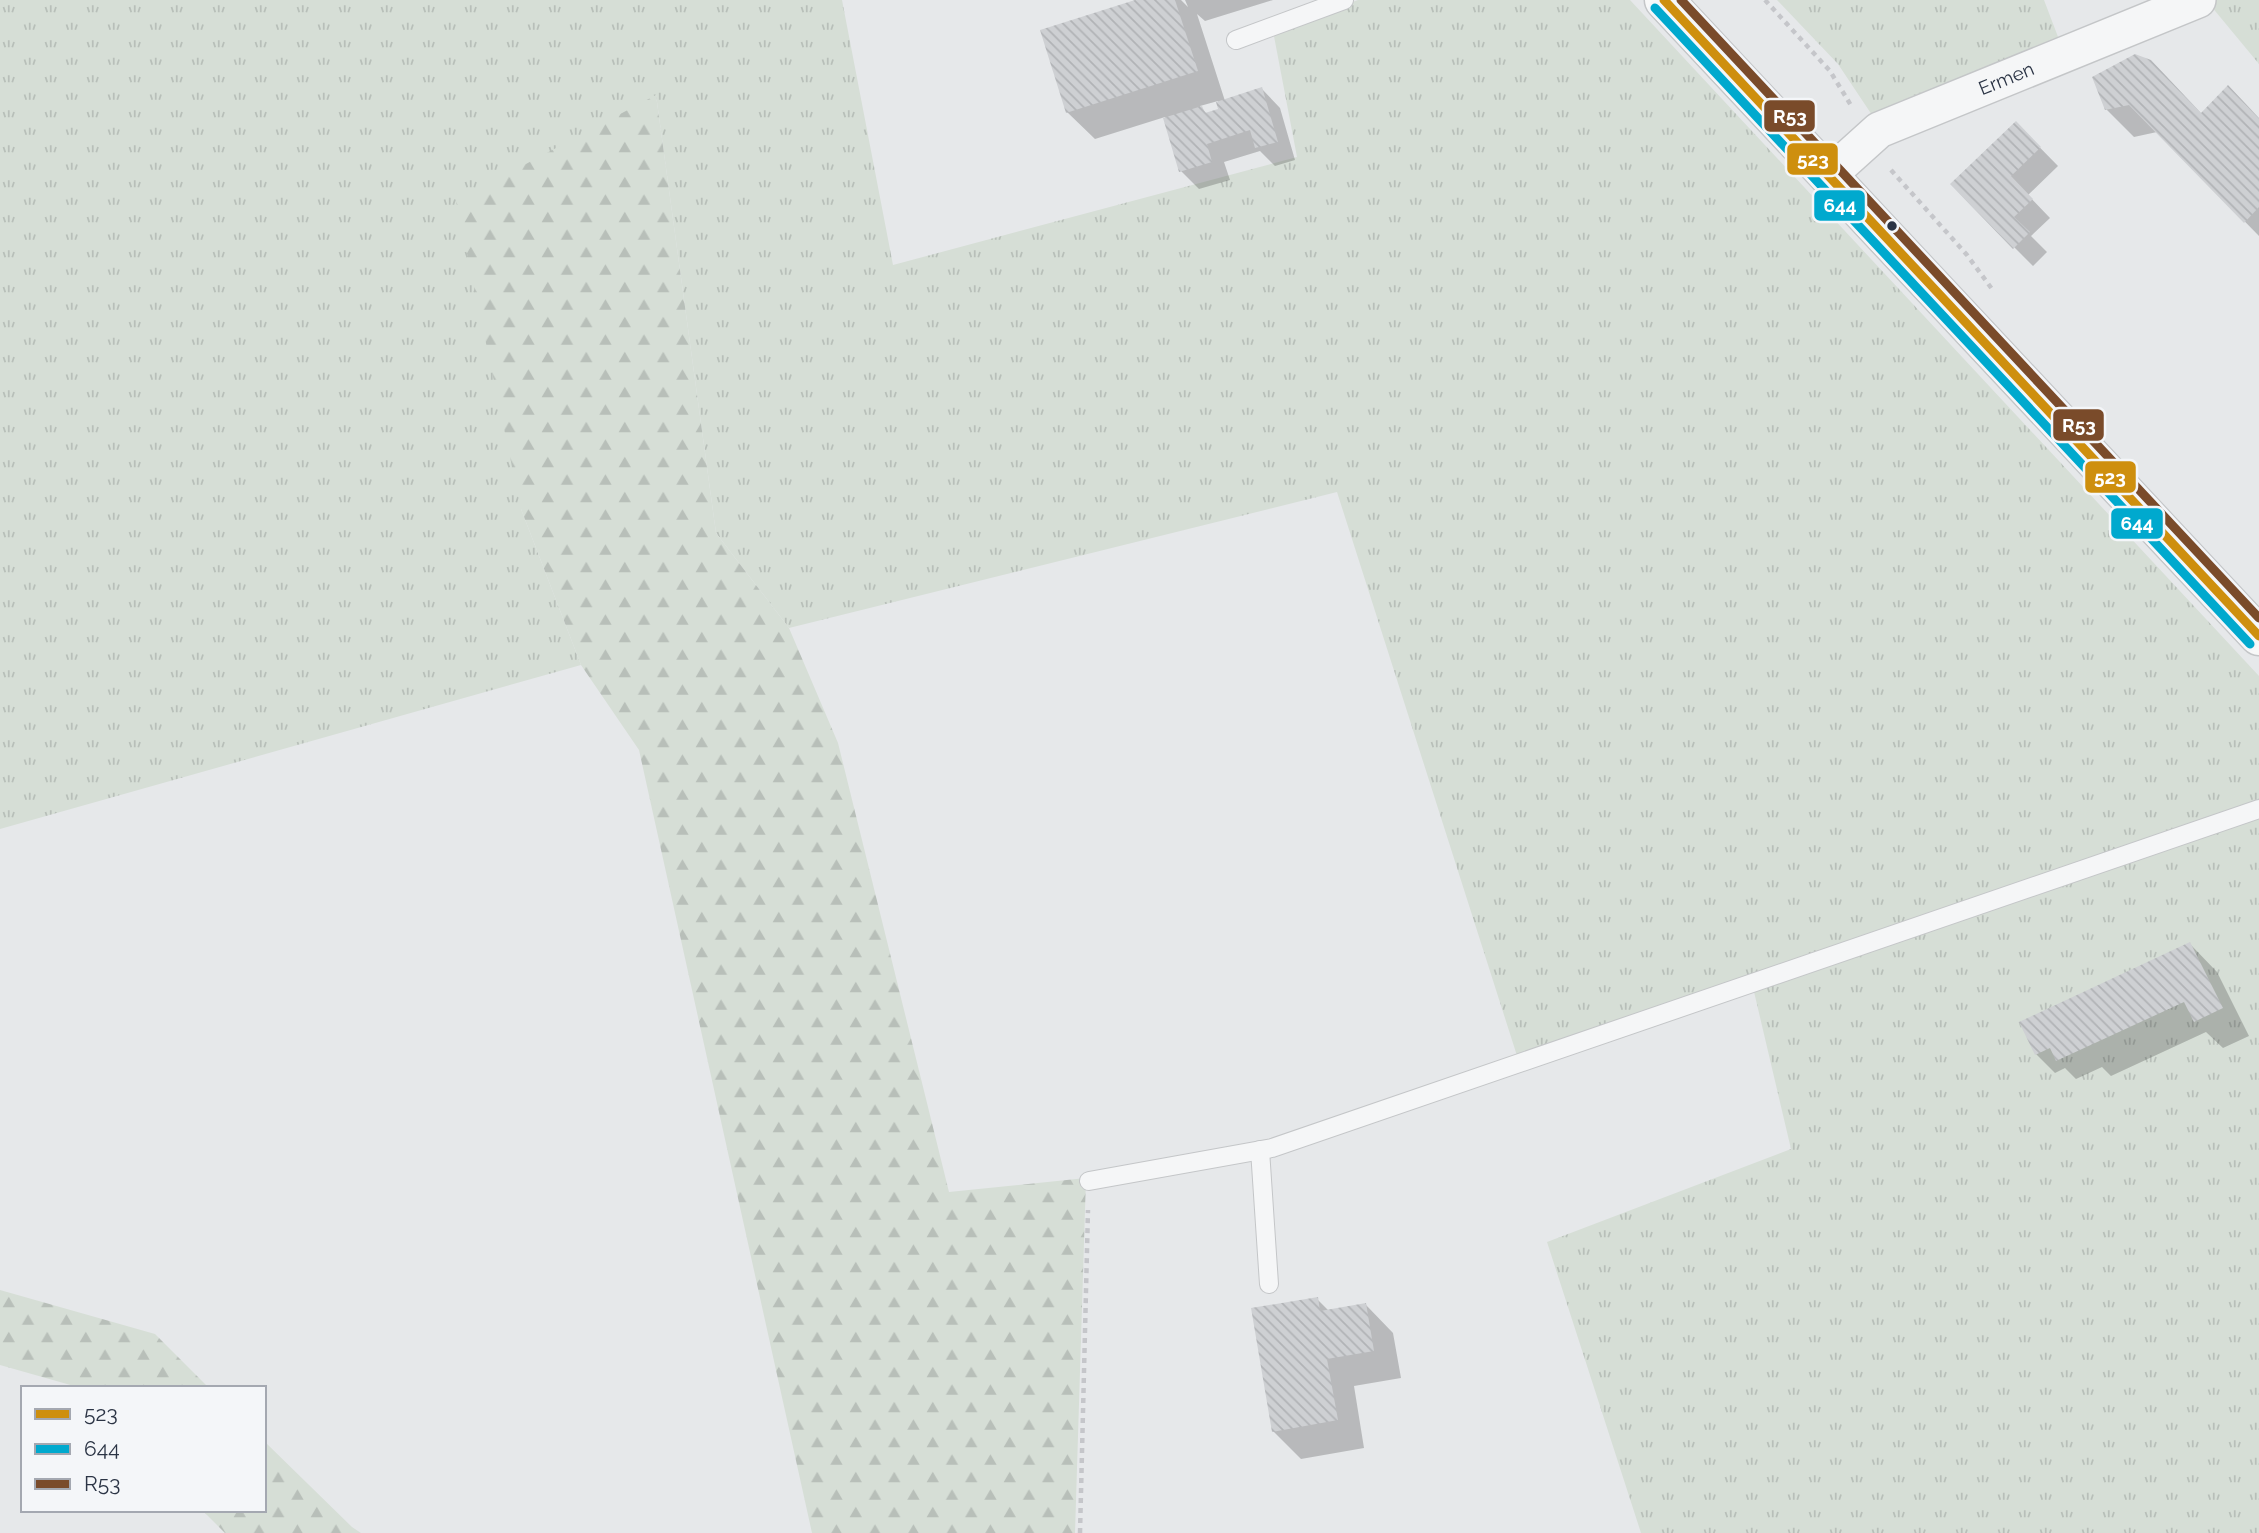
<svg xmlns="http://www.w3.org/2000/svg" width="2259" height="1533" font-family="Raleway,sans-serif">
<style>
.grass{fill:url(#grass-tufts)}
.forest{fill:url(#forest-firs)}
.shadow{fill:#0003;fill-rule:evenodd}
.building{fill:url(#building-back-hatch)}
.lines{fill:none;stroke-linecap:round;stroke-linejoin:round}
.lane-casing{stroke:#c4c6c8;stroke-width:20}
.street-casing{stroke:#c4c6c8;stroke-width:38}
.secondary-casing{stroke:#c4c6c8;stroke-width:41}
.path{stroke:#c5c6ca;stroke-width:4.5;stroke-dasharray:5 5;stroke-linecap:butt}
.lane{stroke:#f5f6f7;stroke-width:18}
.street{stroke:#f5f6f7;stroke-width:35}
.secondary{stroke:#f8f8f8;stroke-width:38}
.bus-1-casing{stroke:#f4f6f9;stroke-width:14}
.bus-2-casing{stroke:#f4f6f9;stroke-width:14}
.bus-3-casing{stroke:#f4f6f9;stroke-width:14}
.bus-1{stroke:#ce8f0e;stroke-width:9}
.bus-2{stroke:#00a9ce;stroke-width:9}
.bus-3{stroke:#7a4b2a;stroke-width:9}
.bus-dot{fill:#2b3445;stroke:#f4f6f9;stroke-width:2.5}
.labels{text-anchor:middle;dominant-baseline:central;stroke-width:6;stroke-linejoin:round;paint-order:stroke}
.street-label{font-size:19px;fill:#2b3445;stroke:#f4f6f9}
.line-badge{stroke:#f4f6f9;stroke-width:2.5}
.badge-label{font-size:19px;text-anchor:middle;font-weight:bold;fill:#fff}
</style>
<defs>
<pattern id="grass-tufts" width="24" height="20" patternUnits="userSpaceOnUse" patternTransform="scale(1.75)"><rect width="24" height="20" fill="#d6ded6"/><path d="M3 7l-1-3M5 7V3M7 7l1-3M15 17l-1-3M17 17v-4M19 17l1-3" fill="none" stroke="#b8bfb9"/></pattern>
<pattern id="forest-firs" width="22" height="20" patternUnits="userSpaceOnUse" patternTransform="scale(1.75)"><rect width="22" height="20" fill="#d6ded6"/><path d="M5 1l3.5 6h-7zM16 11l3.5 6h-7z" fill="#b8bfb9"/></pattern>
<pattern id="building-back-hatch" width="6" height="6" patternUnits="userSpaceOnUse" patternTransform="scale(1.75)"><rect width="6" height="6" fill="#ced0d3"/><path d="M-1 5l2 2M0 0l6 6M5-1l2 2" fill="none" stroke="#b1b3b6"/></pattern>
</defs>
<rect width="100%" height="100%" fill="#e6e8ea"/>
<g class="grass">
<path d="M 0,0 L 842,0 L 893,265 L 1297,157 L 1273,31 L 1358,0 L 1630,0 L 2259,676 L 2259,1533 L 1641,1533 L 1547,1242 L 1791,1149 L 1751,979 L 1519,1062 L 1337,492 L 789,628 L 716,533 L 656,95 L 521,509 L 581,665 L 0,829 Z"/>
<path d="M 1777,0 L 2044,0 L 2063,50 L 1872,115 L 1838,64 Z"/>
<path d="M 2206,0 L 2259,0 L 2259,64 Z"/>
</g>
<g class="forest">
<path d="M 656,95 L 716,533 L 789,628 L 838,743 L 949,1192 L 1086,1178 L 1075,1533 L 812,1533 L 639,750 L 581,665 L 521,509 L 456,201 Z"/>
<path d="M 0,1290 L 155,1334 L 209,1388 L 81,1388 L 0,1365 Z"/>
<path d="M 264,1441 L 352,1527 L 361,1533 L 225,1533 L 202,1510 L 264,1510 Z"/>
</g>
<g class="shadow">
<path d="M 1141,0 L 1181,0 L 1188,7 L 1185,0 L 1273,0 L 1205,21 L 1197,14 L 1225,101 L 1262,89 L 1280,108 L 1295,160 L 1275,166 L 1260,151 L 1224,162 L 1230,180 L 1199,189 L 1181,171 L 1165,117 L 1095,139 L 1067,112 ZM 1218,101 L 1220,110 L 1207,114 L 1200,106 Z"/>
<path d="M 2095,78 L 2202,115 L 2259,119 L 2259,236 L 2157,132 L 2134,137 L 2106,109 Z"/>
<path d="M 2016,123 L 2058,166 L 2028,195 L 2050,218 L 2031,236 L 2047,252 L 2033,266 L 1952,185 Z"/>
<path d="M 2190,944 L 2217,972 L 2249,1036 L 2223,1048 L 2206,1032 L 2111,1076 L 2102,1067 L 2076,1079 L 2065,1068 L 2055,1073 L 2036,1054 Z"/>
<path d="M 1317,1299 L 1329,1311 L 1366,1305 L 1393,1333 L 1401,1378 L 1354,1386 L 1364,1448 L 1301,1459 L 1273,1431 Z"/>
</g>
<g class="building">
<path d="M 1135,0 L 1175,0 L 1198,71 L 1066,113 L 1040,30 Z"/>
<path d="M 2135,54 L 2151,60 L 2201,113 L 2228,85 L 2259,118 L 2259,207 L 2244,223 L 2129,105 L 2105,110 L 2092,77 Z"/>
<path d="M 1262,87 L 1278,142 L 1255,148 L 1250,130 L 1207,144 L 1212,162 L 1179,172 L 1163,118 L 1202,106 L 1205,113 L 1218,109 L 1216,102 Z"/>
<path d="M 2016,121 L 2041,147 L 2011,176 L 2033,199 L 2014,217 L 2030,232 L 2013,249 L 1950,184 Z"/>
<path d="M 2190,942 L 2223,1008 L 2194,1022 L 2184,1002 L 2056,1061 L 2050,1048 L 2035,1055 L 2019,1022 Z"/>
<path d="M 1318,1297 L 1320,1311 L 1366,1303 L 1374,1351 L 1327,1359 L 1338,1420 L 1272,1432 L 1251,1308 Z"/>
</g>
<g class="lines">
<defs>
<g id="lane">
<path d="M 1236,40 L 1344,0"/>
<path d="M 1260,1150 L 1269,1284"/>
<path d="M 1089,1181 L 1272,1148 L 2259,809"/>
</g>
<g id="street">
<path id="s1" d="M 1828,176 L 1879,130 L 2198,0"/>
</g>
<path id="secondary" d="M 1664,0 L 2259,636"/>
</defs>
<use href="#lane" class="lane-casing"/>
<use href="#street" class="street-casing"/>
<use href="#secondary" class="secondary-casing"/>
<g class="path">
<path d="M 1765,0 L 1830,71 L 1852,107"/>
<path d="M 1891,170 L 1967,255 L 1992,289"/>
<path d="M 1080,1533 L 1088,1210"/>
</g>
<use href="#lane" class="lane"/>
<use href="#street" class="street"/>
<use href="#secondary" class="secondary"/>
<defs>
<path id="bus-1" d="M 1664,0 L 2259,636"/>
<path id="bus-2" d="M 1655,8 L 2250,644"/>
<path id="bus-3" d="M 1681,0 L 2259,618"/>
</defs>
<use href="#bus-1" class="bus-1-casing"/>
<use href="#bus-2" class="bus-2-casing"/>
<use href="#bus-3" class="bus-3-casing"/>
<use href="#bus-1" class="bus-1"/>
<use href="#bus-2" class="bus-2"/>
<use href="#bus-3" class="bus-3"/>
</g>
<circle class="bus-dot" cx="1892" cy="226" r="6"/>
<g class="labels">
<g class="street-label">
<text stroke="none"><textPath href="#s1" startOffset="206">Ermen</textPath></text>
</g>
</g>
<g class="line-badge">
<rect x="1763" y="99" width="53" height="34" rx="7" fill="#7a4b2a"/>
<rect x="1786" y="142" width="53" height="34" rx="7" fill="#ce8f0e"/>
<rect x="1813" y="189" width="53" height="33" rx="7" fill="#00a9ce"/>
<rect x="2052" y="408" width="53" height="34" rx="7" fill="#7a4b2a"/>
<rect x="2084" y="460" width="53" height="34" rx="7" fill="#ce8f0e"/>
<rect x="2110" y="507" width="54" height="33" rx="7" fill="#00a9ce"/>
</g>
<g class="badge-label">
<text x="1790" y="123">R53</text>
<text x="1813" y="166">523</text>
<text x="1840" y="212">644</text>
<text x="2079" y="432">R53</text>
<text x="2110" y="484">523</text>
<text x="2137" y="530">644</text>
</g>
<rect x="21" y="1386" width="245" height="126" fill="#f4f6f9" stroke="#a4a8b1" stroke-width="2"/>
<rect x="35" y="1409" width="35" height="10" fill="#ce8f0e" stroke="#a4a8b1" stroke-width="2"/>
<text x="84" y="1421" font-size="21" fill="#2b3445">523</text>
<rect x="35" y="1444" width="35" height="10" fill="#00a9ce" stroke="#a4a8b1" stroke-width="2"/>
<text x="84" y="1456" font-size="21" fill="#2b3445">644</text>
<rect x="35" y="1479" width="35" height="10" fill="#7a4b2a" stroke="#a4a8b1" stroke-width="2"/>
<text x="84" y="1491" font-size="21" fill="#2b3445">R53</text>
</svg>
